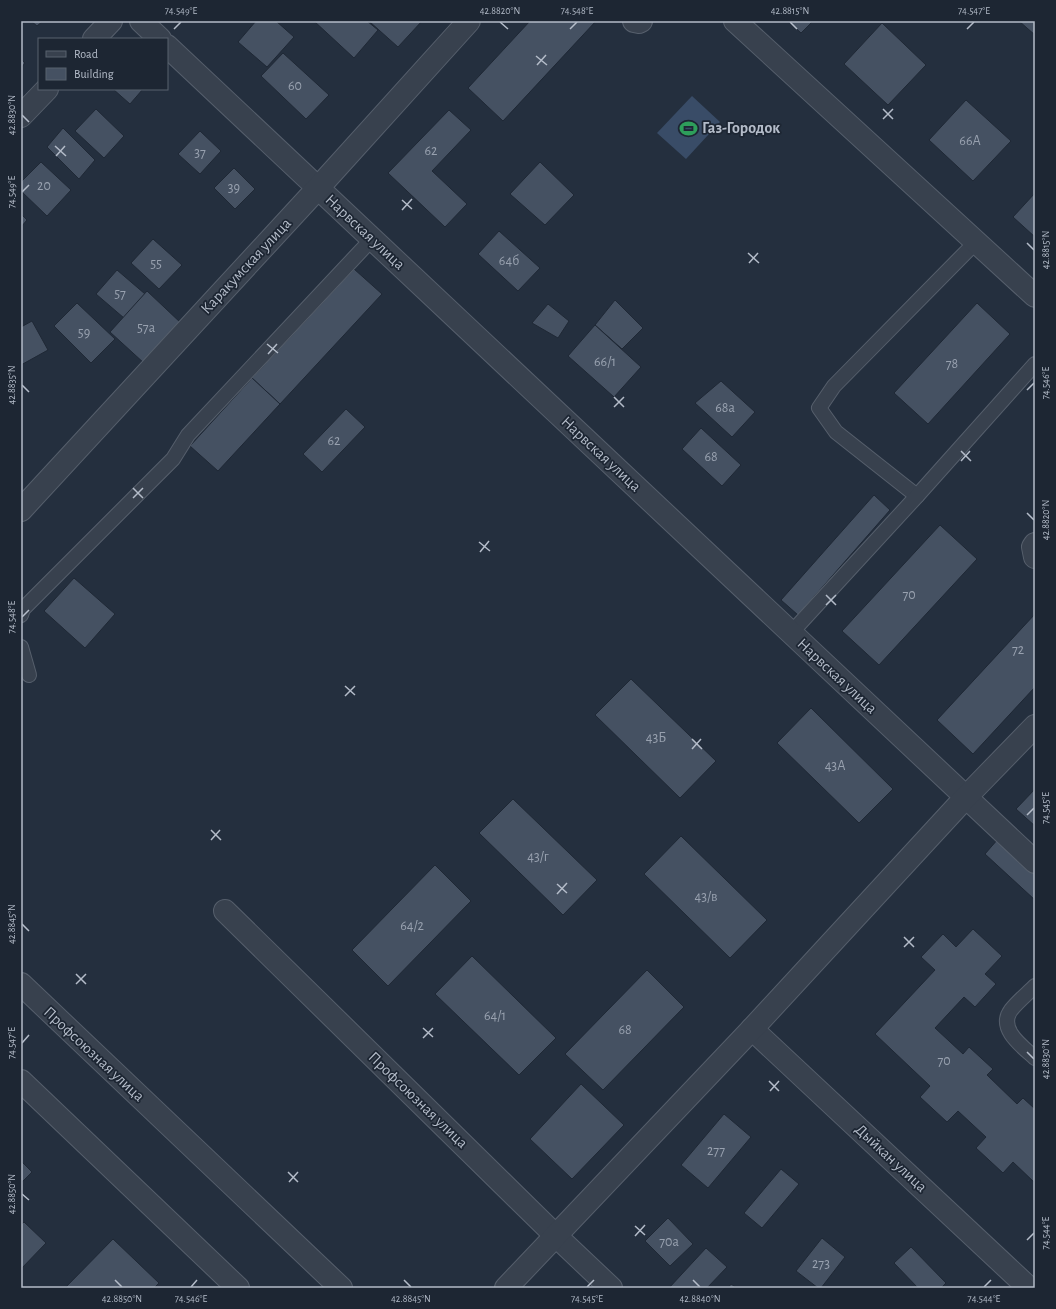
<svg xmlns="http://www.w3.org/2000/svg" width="1056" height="1309" font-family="'Alegreya Sans',sans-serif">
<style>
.water{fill:#394c67}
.building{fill:#455162;stroke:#1f2835}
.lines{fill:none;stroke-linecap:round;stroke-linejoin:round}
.service-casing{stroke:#565f6c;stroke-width:16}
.minor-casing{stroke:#565f6c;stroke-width:24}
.tertiary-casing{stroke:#565f6c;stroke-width:24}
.service{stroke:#38414e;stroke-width:14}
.minor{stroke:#38414e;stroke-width:22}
.tertiary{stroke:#38414e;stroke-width:22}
.ticks{fill:none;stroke:#b4bcc9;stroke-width:1.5}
.labels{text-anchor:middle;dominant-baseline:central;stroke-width:3.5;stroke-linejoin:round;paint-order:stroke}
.number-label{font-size:14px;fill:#98a1af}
.poi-label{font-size:16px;font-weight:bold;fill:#b4bcc9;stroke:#1d2633;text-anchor:start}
.street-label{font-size:16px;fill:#b4bcc9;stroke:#1d2633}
.neatline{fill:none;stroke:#b4bcc9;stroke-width:1.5}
.ticks-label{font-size:10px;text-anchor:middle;fill:#b4bcc9}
</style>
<rect width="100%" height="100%" fill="#242f3e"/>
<path class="water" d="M 692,96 L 720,122 L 686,159 L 657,133 Z"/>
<g class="building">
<path d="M 31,21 L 43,21 L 37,26 Z"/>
<path d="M 256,21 L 276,21 L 294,37 L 267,67 L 238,42 Z"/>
<path d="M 314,21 L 367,21 L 378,30 L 354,58 Z"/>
<path d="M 371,21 L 422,21 L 398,47 L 370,22 Z"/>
<path d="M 530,21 L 596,21 L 503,121 L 468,88 Z"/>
<path d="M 788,21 L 813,21 L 801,33 Z"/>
<path d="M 1019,21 L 1035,21 L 1035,35 Z"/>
<path d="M 882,23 L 926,65 L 888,105 L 844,64 Z"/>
<path d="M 283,53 L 329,95 L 306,119 L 261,76 Z"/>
<path d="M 21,59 L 25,63 L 21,68 Z"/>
<path d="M 113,89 L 143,89 L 130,104 Z"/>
<path d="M 966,100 L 1011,141 L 973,181 L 929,140 Z"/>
<path d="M 96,109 L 124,136 L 104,158 L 75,131 Z"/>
<path d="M 449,110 L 471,130 L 432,171 L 467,204 L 445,227 L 388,173 Z"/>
<path d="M 63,128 L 95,160 L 79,179 L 47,147 Z"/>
<path d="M 200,131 L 221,151 L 200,174 L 178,154 Z"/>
<path d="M 41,162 L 71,190 L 47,216 L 21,191 L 21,182 Z"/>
<path d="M 540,162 L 574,195 L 545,225 L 510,194 Z"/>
<path d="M 234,168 L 255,189 L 235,209 L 214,188 Z"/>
<path d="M 1035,193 L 1035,237 L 1013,217 Z"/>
<path d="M 21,214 L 27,220 L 21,227 Z"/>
<path d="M 499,231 L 540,268 L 518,291 L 478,254 Z"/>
<path d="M 153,239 L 182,265 L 159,289 L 131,263 Z"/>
<path d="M 354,269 L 382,294 L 280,404 L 252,378 Z"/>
<path d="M 117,270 L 145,294 L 124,318 L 96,294 Z"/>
<path d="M 147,291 L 182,324 L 145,364 L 110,332 Z"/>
<path d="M 615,300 L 643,328 L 622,349 L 595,325 Z"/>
<path d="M 77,303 L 115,339 L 91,363 L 54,326 Z"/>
<path d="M 977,303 L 1010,334 L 928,424 L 894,393 Z"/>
<path d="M 548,304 L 569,321 L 558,338 L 532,323 Z"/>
<path d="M 32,321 L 48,350 L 21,365 L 21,327 Z"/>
<path d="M 595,325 L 641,367 L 614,397 L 568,356 Z"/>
<path d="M 252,378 L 280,404 L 218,471 L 190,446 Z"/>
<path d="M 721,381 L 755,412 L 732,437 L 695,403 Z"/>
<path d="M 346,409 L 365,427 L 322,472 L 303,454 Z"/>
<path d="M 701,428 L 741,465 L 722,486 L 682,449 Z"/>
<path d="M 874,495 L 890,510 L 798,615 L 781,600 Z"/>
<path d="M 940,525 L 977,559 L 879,665 L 842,631 Z"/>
<path d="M 74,578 L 115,614 L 85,648 L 44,611 Z"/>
<path d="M 1035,614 L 1035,687 L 973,754 L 937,720 Z"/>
<path d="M 631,679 L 716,761 L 680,798 L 595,715 Z"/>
<path d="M 811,708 L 893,789 L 859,823 L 777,743 Z"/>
<path d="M 1035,789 L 1035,826 L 1016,809 Z"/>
<path d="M 513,799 L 597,880 L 563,915 L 479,833 Z"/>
<path d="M 681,836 L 767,920 L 730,958 L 644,874 Z"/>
<path d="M 998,839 L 1035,872 L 1035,900 L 985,854 Z"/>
<path d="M 435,865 L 471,901 L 388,986 L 352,950 Z"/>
<path d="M 973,929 L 1002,956 L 985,974 L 996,984 L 975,1007 L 964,997 L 935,1028 L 963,1054 L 969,1047 L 993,1069 L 987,1075 L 1017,1104 L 1023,1098 L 1035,1109 L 1035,1183 L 1013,1162 L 1003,1173 L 976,1148 L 986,1137 L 958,1111 L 947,1122 L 920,1097 L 930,1086 L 875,1034 L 935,970 L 921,957 L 943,934 L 956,947 Z"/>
<path d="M 472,956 L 556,1038 L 519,1075 L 435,994 Z"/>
<path d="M 647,970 L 684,1007 L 603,1090 L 565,1054 Z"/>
<path d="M 581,1084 L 624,1125 L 572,1179 L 530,1139 Z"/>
<path d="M 724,1114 L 751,1137 L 708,1188 L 681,1165 Z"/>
<path d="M 21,1161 L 32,1172 L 21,1183 Z"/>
<path d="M 781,1169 L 799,1184 L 762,1228 L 744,1213 Z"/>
<path d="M 668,1218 L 693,1244 L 670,1266 L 645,1241 Z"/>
<path d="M 24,1222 L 46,1243 L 21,1269 L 21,1225 Z"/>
<path d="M 822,1238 L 845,1257 L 821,1288 L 818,1288 L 796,1271 Z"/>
<path d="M 113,1239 L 159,1283 L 154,1288 L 65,1288 Z"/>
<path d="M 911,1247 L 946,1283 L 941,1288 L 918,1288 L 894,1263 Z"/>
<path d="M 706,1248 L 727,1267 L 707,1288 L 669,1288 Z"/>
<path d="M 731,1284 L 737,1288 L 728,1288 Z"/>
</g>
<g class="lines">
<defs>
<g id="service">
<path d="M 917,496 L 836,432 L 819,408 L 834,386 L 976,242"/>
<path d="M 21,615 L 23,609 L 173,459 L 188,435 L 372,239"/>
<path d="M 791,633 L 917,496 L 1035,364"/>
<path d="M 21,647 L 29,675"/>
<path d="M 1035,986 C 1027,994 1018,1001 1011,1010 C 997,1029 1023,1047 1035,1058"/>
</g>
<g id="minor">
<path d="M 141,21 L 160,39"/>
<path d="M 634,21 L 639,22 L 641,21"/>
<path d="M 735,21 L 1035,296"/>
<path d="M 94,39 L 111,21"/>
<path d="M 167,46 L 1035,862"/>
<path d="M 21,116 L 47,89"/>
<path d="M 21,510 L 318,188 L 469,21"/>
<path d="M 1035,544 L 1033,547 L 1035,557"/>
<path d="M 225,911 L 555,1235 L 611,1288"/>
<path d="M 752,1029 L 1029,1288"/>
<path d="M 506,1288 L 752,1029 L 966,797 L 1035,726"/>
</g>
<g id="tertiary">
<path d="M 21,984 L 341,1288"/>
<path d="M 21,1081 L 238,1288"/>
</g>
</defs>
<use href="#service" class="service-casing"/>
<use href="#minor" class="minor-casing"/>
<use href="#tertiary" class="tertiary-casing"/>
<use href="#service" class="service"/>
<use href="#minor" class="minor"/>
<use href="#tertiary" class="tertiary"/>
</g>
<path class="ticks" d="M 500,22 L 508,29M 790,22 L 797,29M 174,29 L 181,22M 570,29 L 577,22M 967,29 L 974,22M 536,56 L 547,65M 537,65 L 546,55M 883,109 L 893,119M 22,115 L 29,122M 883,119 L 893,109M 55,146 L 66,156M 56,156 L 65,146M 22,192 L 29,185M 402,200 L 412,209M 402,210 L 412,199M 1027,243 L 1034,250M 748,253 L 759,263M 749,263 L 758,253M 267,344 L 278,353M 268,354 L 277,344M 22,385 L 29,392M 1027,390 L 1034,383M 614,397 L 624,407M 614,407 L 624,397M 961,451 L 971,461M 961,461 L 970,451M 133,488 L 143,498M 133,498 L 143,488M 1027,513 L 1034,520M 479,542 L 490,551M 480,552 L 489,541M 826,595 L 836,605M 826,605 L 836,595M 22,617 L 29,610M 345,686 L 355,695M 345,696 L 355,686M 692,739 L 702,749M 692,749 L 701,739M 1027,815 L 1034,808M 211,830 L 221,840M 211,840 L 220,830M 557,884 L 567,893M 557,894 L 567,883M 22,924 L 29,931M 904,937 L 914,947M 904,947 L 914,937M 76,974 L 86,984M 76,984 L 86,974M 423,1028 L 433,1037M 423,1038 L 433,1028M 22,1043 L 29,1035M 1027,1052 L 1034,1059M 769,1081 L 779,1091M 770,1091 L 779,1081M 288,1172 L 298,1182M 289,1182 L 298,1172M 22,1194 L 29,1200M 635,1226 L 645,1235M 635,1236 L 645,1225M 1027,1240 L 1034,1233M 115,1280 L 122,1287M 404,1280 L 411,1287M 693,1280 L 700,1287M 191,1287 L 197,1280M 587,1287 L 594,1280M 984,1287 L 991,1280"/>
<defs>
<symbol id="stadium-bare" viewBox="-9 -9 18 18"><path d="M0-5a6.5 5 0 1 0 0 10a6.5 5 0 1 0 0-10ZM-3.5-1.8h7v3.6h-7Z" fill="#2e9e5b" stroke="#1d2633" stroke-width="2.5" paint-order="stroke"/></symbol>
</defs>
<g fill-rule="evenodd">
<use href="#stadium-bare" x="676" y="116" width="25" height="25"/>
</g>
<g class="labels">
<g class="number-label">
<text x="295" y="86">60</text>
<text x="970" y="141">66А</text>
<text x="431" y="151">62</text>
<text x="200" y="153">37</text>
<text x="44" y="186">20</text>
<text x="234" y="188">39</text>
<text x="509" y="261">64б</text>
<text x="156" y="264">55</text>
<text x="120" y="294">57</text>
<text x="146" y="328">57а</text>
<text x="84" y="333">59</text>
<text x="605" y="362">66/1</text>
<text x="952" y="364">78</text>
<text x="725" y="408">68а</text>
<text x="334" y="441">62</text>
<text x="711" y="457">68</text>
<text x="909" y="595">70</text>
<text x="1018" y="650">72</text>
<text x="656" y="738">43Б</text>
<text x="835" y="766">43А</text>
<text x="538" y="857">43/г</text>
<text x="706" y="897">43/в</text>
<text x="412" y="926">64/2</text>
<text x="495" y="1016">64/1</text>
<text x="625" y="1030">68</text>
<text x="944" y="1061">70</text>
<text x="716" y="1151">277</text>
<text x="669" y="1242">70а</text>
<text x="821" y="1264">273</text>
</g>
<g class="poi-label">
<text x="702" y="128">Газ-Городок</text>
</g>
<g class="street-label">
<text transform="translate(365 232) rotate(43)">Нарвская улица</text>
<text transform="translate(246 266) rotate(-47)">Каракумская улица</text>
<text transform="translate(601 454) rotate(43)">Нарвская улица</text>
<text transform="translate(837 676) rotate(43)">Нарвская улица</text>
<text transform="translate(94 1054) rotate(43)">Профсоюзная улица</text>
<text transform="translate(418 1100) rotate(44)">Профсоюзная улица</text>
<text transform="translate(891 1158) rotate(43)">Дыйкан улица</text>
</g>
</g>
<rect width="1056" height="1309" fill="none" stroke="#1d2633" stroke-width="44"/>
<rect x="38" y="38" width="130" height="52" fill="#1d2633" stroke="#59626f"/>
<rect x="46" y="51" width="20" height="6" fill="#38414e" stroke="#59626f"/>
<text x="74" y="58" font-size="12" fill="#b4bcc9">Road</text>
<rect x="46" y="68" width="20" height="12" fill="#455162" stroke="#59626f"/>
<text x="74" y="78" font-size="12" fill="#b4bcc9">Building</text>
<rect x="22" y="22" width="1012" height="1265" class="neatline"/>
<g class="ticks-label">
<text x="181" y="14">74.549°E</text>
<text x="500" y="14">42.8820°N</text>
<text x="577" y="14">74.548°E</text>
<text x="790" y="14">42.8815°N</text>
<text x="974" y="14">74.547°E</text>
<text transform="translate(11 115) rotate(-90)" y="4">42.8830°N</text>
<text transform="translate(11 192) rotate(-90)" y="4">74.549°E</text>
<text transform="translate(1045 250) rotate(-90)" y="4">42.8815°N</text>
<text transform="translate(1045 383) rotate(-90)" y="4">74.546°E</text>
<text transform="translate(11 385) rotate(-90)" y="4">42.8835°N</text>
<text transform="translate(1045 520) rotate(-90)" y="4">42.8820°N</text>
<text transform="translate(11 617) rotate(-90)" y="4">74.548°E</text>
<text transform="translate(1045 808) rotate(-90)" y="4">74.545°E</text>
<text transform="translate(11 924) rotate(-90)" y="4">42.8845°N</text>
<text transform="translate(11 1043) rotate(-90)" y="4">74.547°E</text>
<text transform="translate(1045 1059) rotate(-90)" y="4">42.8830°N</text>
<text transform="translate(11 1194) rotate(-90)" y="4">42.8850°N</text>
<text transform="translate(1045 1233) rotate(-90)" y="4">74.544°E</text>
<text x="122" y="1302">42.8850°N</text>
<text x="191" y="1302">74.546°E</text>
<text x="411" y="1302">42.8845°N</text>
<text x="587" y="1302">74.545°E</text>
<text x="700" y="1302">42.8840°N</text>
<text x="984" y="1302">74.544°E</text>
</g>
</svg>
